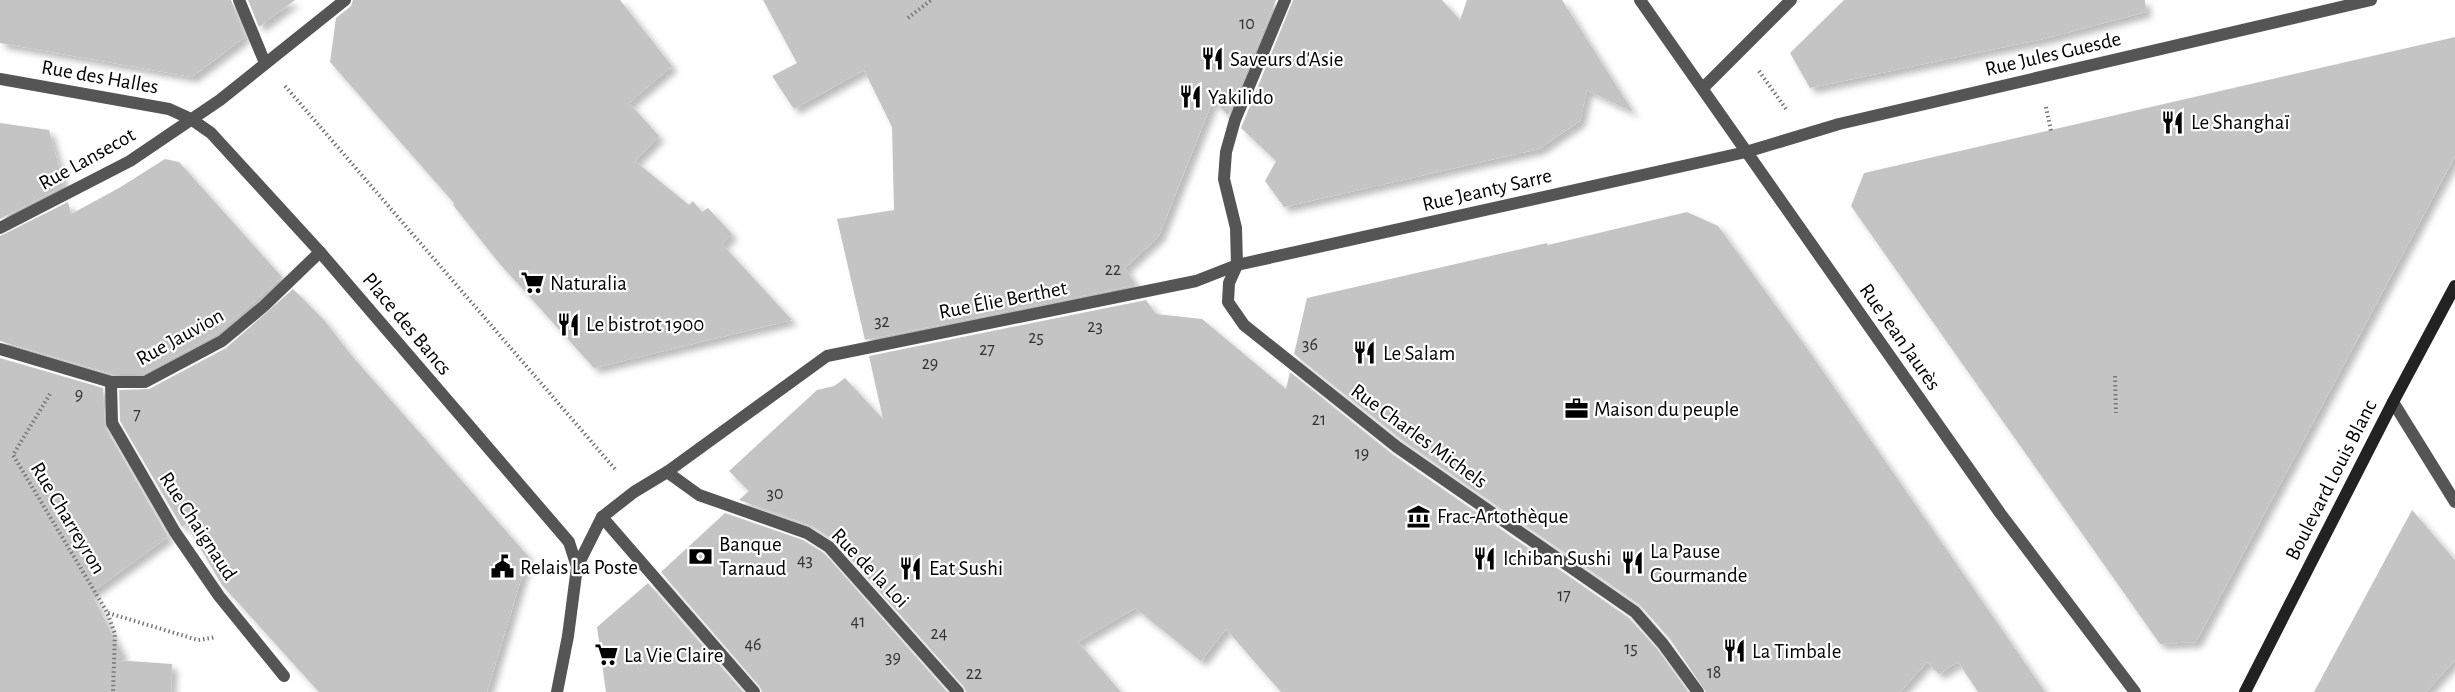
<svg xmlns="http://www.w3.org/2000/svg" width="2455" height="692" font-family="'Alegreya Sans',sans-serif">
<style>
.building{fill:#c4c4c4;filter:url(#shadow)}
.lines{fill:none;stroke-linecap:round;stroke-linejoin:round}
.path{stroke:#777;stroke-width:4;stroke-dasharray:1.5 3;stroke-linecap:butt}
.pedestrian{stroke:#555;stroke-width:12}
.minor{stroke:#555;stroke-width:12}
.secondary{stroke:#222;stroke-width:12}
.labels{text-anchor:middle;dominant-baseline:central;stroke-width:4.5;stroke-linejoin:round;paint-order:stroke}
.number-label{font-size:18px;fill:#313131}
.street-label{font-size:21px;fill:#000;stroke:#fff}
.poi-label{font-size:21px;fill:#000;stroke:#fff;text-anchor:start}
</style>
<defs>
<filter id="shadow"><feDropShadow dx="5.5" dy="5.5" stdDeviation="3" flood-color="#0004"/></filter>
</defs>
<rect width="100%" height="100%" fill="#fff"/>
<g class="building">
<path d="M 0,0 L 231,0 L 245,37 L 192,77 L 0,43 Z"/>
<path d="M 248,0 L 295,0 L 259,27 Z"/>
<path d="M 353,0 L 620,0 L 672,66 L 629,103 L 659,136 L 635,161 L 689,205 L 693,201 L 702,212 L 708,208 L 732,234 L 722,244 L 792,320 L 594,368 L 499,263 L 453,205 L 454,203 L 330,62 L 336,18 L 351,6 Z"/>
<path d="M 763,0 L 1276,0 L 1228,115 L 1213,100 L 1159,236 L 1125,268 L 1136,285 L 865,340 L 837,219 L 894,210 L 892,127 L 864,70 L 794,109 L 772,76 L 797,63 Z"/>
<path d="M 1293,0 L 1442,0 L 1460,20 L 1467,0 L 1562,0 L 1633,112 L 1587,90 L 1580,121 L 1539,149 L 1284,207 L 1265,181 L 1276,161 L 1241,128 Z"/>
<path d="M 1844,0 L 2145,0 L 2146,12 L 2043,39 L 1810,88 L 1790,53 Z"/>
<path d="M 2455,37 L 2455,156 L 2196,642 L 2160,644 L 1851,206 L 1864,173 Z"/>
<path d="M 0,123 L 49,130 L 64,186 L 0,219 Z"/>
<path d="M 165,159 L 179,162 L 282,277 L 217,334 L 143,374 L 112,374 L 0,341 L 0,236 L 68,202 L 71,214 L 119,188 Z"/>
<path d="M 1687,212 L 1718,226 L 1811,354 L 2045,692 L 1978,692 L 1958,662 L 1939,674 L 1927,662 L 1900,692 L 1706,692 L 1670,639 L 1640,605 L 1402,440 L 1294,354 L 1307,298 L 1547,243 L 1548,245 Z"/>
<path d="M 293,289 L 324,320 L 352,356 L 528,556 L 487,692 L 319,692 L 222,585 L 186,524 L 182,527 L 120,421 L 119,390 L 149,389 L 226,348 Z"/>
<path d="M 1146,300 L 1156,314 L 1202,319 L 1286,389 L 1290,372 L 1392,454 L 1629,618 L 1657,649 L 1688,692 L 1281,692 L 1226,629 L 1201,661 L 1135,608 L 1078,642 L 1121,692 L 966,692 L 964,687 L 834,540 L 810,525 L 739,500 L 749,491 L 729,471 L 817,390 L 834,386 L 845,378 L 883,419 L 869,356 Z"/>
<path d="M 0,358 L 103,388 L 105,427 L 168,537 L 91,593 L 123,655 L 116,660 L 172,664 L 171,692 L 0,692 Z"/>
<path d="M 2412,510 L 2455,560 L 2455,660 L 2426,692 L 2314,692 Z"/>
<path d="M 725,513 L 803,540 L 824,553 L 947,692 L 762,692 L 760,687 L 661,572 Z"/>
<path d="M 648,583 L 743,692 L 606,692 L 597,627 Z"/>
</g>
<g class="lines">
<g class="path">
<path d="M 908,18 L 931,0"/>
<path d="M 1759,71 L 1786,109"/>
<path d="M 285,86 L 615,469"/>
<path d="M 2046,107 L 2051,131"/>
<path d="M 2115,376 L 2116,413"/>
<path d="M 50,394 L 13,455 L 107,612 L 115,634 L 113,692"/>
<path d="M 108,613 L 198,640 L 216,637"/>
</g>
<g class="pedestrian">
<path d="M 239,0 L 265,63"/>
<path d="M 0,228 L 130,161 L 220,100 L 345,0"/>
<path d="M 0,349 L 111,382 L 145,382 L 222,341 L 264,306 L 320,252"/>
<path d="M 111,382 L 112,423 L 175,532 L 219,596 L 284,676"/>
<path d="M 602,517 L 754,692"/>
</g>
<g class="minor">
<path d="M 1285,0 L 1235,120 L 1226,152 L 1224,179 L 1236,228 L 1237,265 L 1229,283 L 1228,302 L 1244,325 L 1397,447 L 1635,612 L 1663,644 L 1698,692"/>
<path d="M 1640,0 L 2000,513 L 2135,692"/>
<path d="M 0,79 L 169,109 L 191,119 L 211,133 L 320,252 L 569,542 L 577,567"/>
<path d="M 1703,88 L 1791,0"/>
<path d="M 2393,402 L 2455,502"/>
<path d="M 667,472 L 699,495 L 807,533 L 829,547 L 958,692"/>
<path d="M 557,692 L 568,636 L 577,567 L 602,517 L 634,492 L 667,472 L 827,356 L 1196,281 L 1237,265 L 1746,152 L 1839,124 L 2371,0"/>
</g>
<path class="secondary" d="M 2245,692 L 2393,402 L 2455,286"/>
</g>
<defs>
<symbol id="restaurant-bare" viewBox="-9 -9 18 18"><path d="M-5-6h1v4h1v-4h1v4h1v-4h1v5L-1.5 .5V6h-2V.5L-5-1ZM5-6V6H3V1.5H1.5Q1.5-4 5-6Z" fill="#000" stroke="#fff" stroke-width="2.5" paint-order="stroke"/></symbol>
<symbol id="supermarket-bare" viewBox="-9 -9 18 18"><path d="M-6-5.5h2.5l.6 2H6L4.5 2H-2.5L-4.4-4H-6ZM-1.5 3.2a1.3 1.3 0 1 0 .1 0ZM3 3.2a1.3 1.3 0 1 0 .1 0Z" fill="#000" stroke="#fff" stroke-width="2.5" paint-order="stroke"/></symbol>
<symbol id="office-bare" viewBox="-9 -9 18 18"><path d="M-6-3h4V-5.5h4V-3h4V5H-6ZM-1-4.5V-3h2v-1.5ZM-6 0V1H6V0Z" fill="#000" stroke="#fff" stroke-width="2.5" paint-order="stroke"/></symbol>
<symbol id="museum-bare" viewBox="-9 -9 18 18"><path d="M0-6L6-3V-2H-6V-3ZM-5-1h2V3h-2ZM-1-1h2V3h-2ZM3-1h2V3H3ZM-6 4H6V6H-6Z" fill="#000" stroke="#fff" stroke-width="2.5" paint-order="stroke"/></symbol>
<symbol id="bank-bare" viewBox="-9 -9 18 18"><path d="M-6-4H6V4H-6ZM0-2.3a2.3 2.3 0 1 0 0 4.6a2.3 2.3 0 1 0 0-4.6Z" fill="#000" stroke="#fff" stroke-width="2.5" paint-order="stroke"/></symbol>
<symbol id="civic-bare" viewBox="-9 -9 18 18"><path d="M-.6-6.5H3V-4.5H.6V-3L4-1V1h2V6H-6V1h2V-1L-.6-3ZM-1.2 2.5V6h2.4V2.5Z" fill="#000" stroke="#fff" stroke-width="2.5" paint-order="stroke"/></symbol>
</defs>
<g fill-rule="evenodd">
<use href="#restaurant-bare" x="1196" y="42" width="33" height="33"/>
<use href="#restaurant-bare" x="1174" y="80" width="33" height="33"/>
<use href="#restaurant-bare" x="2156" y="106" width="33" height="33"/>
<use href="#supermarket-bare" x="516" y="266" width="33" height="33"/>
<use href="#restaurant-bare" x="552" y="308" width="33" height="33"/>
<use href="#restaurant-bare" x="1348" y="336" width="33" height="33"/>
<use href="#office-bare" x="1560" y="392" width="33" height="33"/>
<use href="#museum-bare" x="1402" y="500" width="33" height="33"/>
<use href="#bank-bare" x="684" y="540" width="33" height="33"/>
<use href="#restaurant-bare" x="1468" y="542" width="33" height="33"/>
<use href="#restaurant-bare" x="1616" y="546" width="33" height="33"/>
<use href="#civic-bare" x="486" y="550" width="33" height="33"/>
<use href="#restaurant-bare" x="894" y="552" width="33" height="33"/>
<use href="#restaurant-bare" x="1718" y="634" width="33" height="33"/>
<use href="#supermarket-bare" x="590" y="638" width="33" height="33"/>
</g>
<g class="labels">
<g class="number-label">
<text x="1247" y="24">10</text>
<text x="1113" y="270">22</text>
<text x="882" y="322">32</text>
<text x="1095" y="327">23</text>
<text x="1036" y="338">25</text>
<text x="1310" y="345">36</text>
<text x="987" y="350">27</text>
<text x="930" y="364">29</text>
<text x="79" y="395">9</text>
<text x="137" y="415">7</text>
<text x="1319" y="420">21</text>
<text x="1362" y="454">19</text>
<text x="775" y="494">30</text>
<text x="805" y="561">43</text>
<text x="1564" y="596">17</text>
<text x="858" y="622">41</text>
<text x="939" y="634">24</text>
<text x="753" y="645">46</text>
<text x="1631" y="649">15</text>
<text x="893" y="658">39</text>
<text x="1714" y="673">18</text>
<text x="974" y="674">22</text>
</g>
<g class="street-label">
<text transform="translate(2053 54) rotate(-13)">Rue Jules Guesde</text>
<text transform="translate(100 77) rotate(10)">Rue des Halles</text>
<text transform="translate(87 159) rotate(-29)">Rue Lansecot</text>
<text transform="translate(1487 190) rotate(-13)">Rue Jeanty Sarre</text>
<text transform="translate(1003 300) rotate(-11)">Rue Élie Berthet</text>
<text transform="translate(407 324) rotate(50)">Place des Bancs</text>
<text transform="translate(180 337) rotate(-29)">Rue Jauvion</text>
<text transform="translate(1900 337) rotate(55)">Rue Jean Jaurès</text>
<text transform="translate(1419 436) rotate(36)">Rue Charles Michels</text>
<text transform="translate(2331 480) rotate(-63)">Boulevard Louis Blanc</text>
<text transform="translate(68 518) rotate(59)">Rue Charreyron</text>
<text transform="translate(198 526) rotate(57)">Rue Chaignaud</text>
<text transform="translate(870 568) rotate(46)">Rue de la Loi</text>
</g>
<g class="poi-label">
<text x="1230" y="59">Saveurs d'Asie</text>
<text x="1208" y="97">Yakilido</text>
<text x="2191" y="122">Le Shanghaï</text>
<text x="550" y="283">Naturalia</text>
<text x="586" y="324">Le bistrot 1900</text>
<text x="1383" y="353">Le Salam</text>
<text x="1594" y="409">Maison du peuple</text>
<text x="1437" y="516">Frac-Artothèque</text>
<text x="719" y="544">Banque<tspan x="719" dy="24">Tarnaud</tspan></text>
<text x="1650" y="551">La Pause<tspan x="1650" dy="24">Gourmande</tspan></text>
<text x="1503" y="558">Ichiban Sushi</text>
<text x="520" y="567">Relais La Poste</text>
<text x="929" y="568">Eat Sushi</text>
<text x="1752" y="651">La Timbale</text>
<text x="624" y="655">La Vie Claire</text>
</g>
</g>
</svg>
